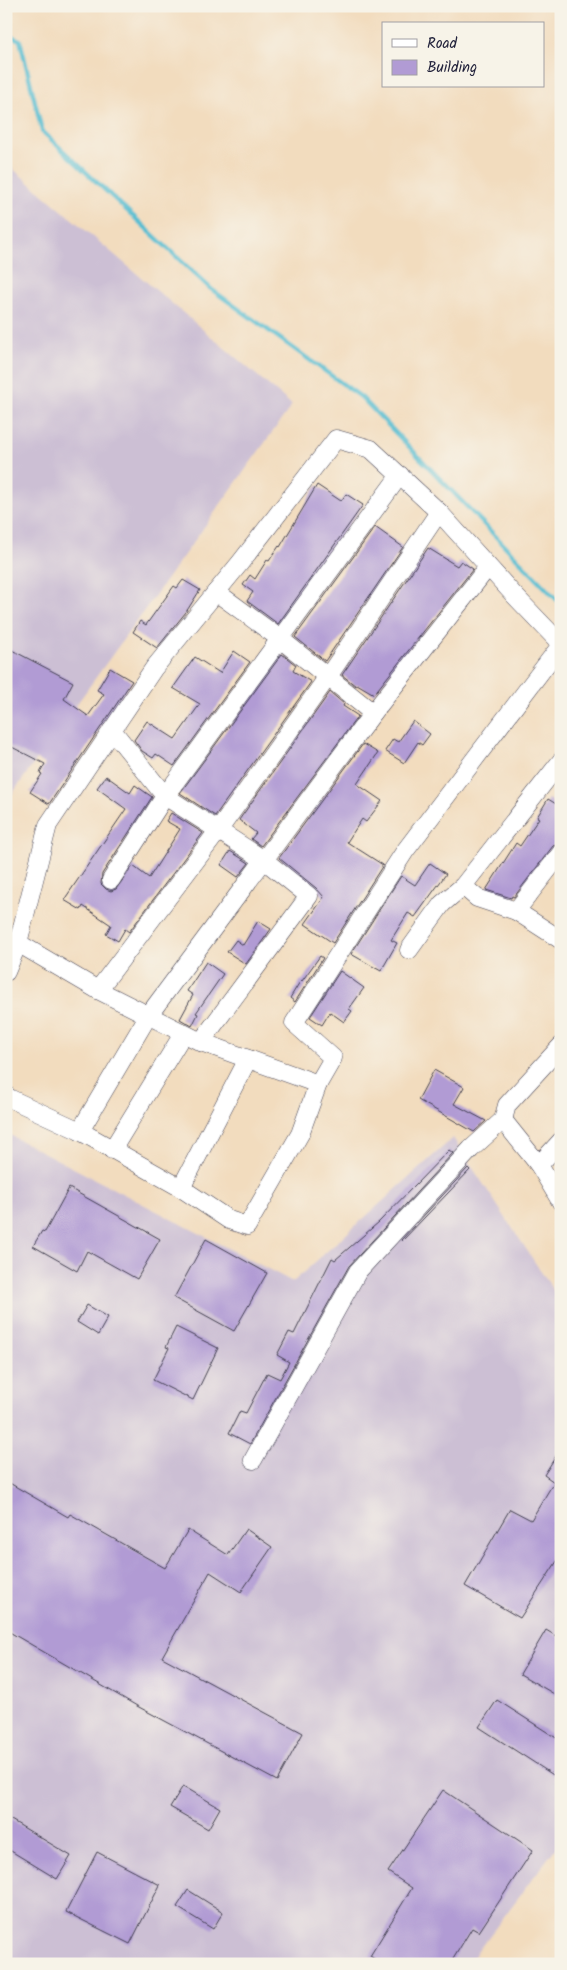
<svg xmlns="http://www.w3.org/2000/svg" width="567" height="1970" font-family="Kalam,sans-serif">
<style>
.industrial{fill:#ccbfd4}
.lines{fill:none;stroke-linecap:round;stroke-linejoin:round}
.stream{stroke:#53bcd0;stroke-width:4.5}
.building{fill:#b19bd4}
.street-casing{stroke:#413e4f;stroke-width:19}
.street{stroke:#fff;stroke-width:18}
</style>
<rect width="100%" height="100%" fill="#f7f3e8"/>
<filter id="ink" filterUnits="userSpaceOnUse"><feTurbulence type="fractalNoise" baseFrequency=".02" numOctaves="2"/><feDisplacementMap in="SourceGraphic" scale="10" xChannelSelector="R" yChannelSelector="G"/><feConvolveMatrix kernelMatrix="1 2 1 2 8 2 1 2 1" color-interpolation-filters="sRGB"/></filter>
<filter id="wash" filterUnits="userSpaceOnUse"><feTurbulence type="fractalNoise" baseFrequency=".0096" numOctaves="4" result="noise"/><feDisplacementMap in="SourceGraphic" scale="20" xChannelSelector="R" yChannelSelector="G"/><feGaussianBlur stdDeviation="1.12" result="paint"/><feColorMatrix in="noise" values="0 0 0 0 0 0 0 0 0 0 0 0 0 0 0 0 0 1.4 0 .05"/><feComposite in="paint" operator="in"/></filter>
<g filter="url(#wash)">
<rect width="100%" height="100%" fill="#f2dcbe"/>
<g class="industrial">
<path d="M 6,163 L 292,405 L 7,801 L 6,809 Z"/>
<path d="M 6,1133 L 293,1282 L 453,1138 L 561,1302 L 561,1841 L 468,1964 L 6,1964 Z"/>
</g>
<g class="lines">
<path class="stream" d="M 6,34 L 20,40 L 42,131 L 211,289 L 361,397 L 561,604"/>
</g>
<g id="blocks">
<g class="building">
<path d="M 317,485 L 341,501 L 346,494 L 363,505 L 278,624 L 247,601 L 253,592 L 243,585 L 250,575 L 255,579 L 267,560 L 269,561 L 279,546 L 280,547 Z"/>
<path d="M 375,527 L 403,547 L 325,661 L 295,637 Z"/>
<path d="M 428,548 L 457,566 L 461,561 L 473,569 L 374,694 L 357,684 L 356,686 L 342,675 Z"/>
<path d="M 183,580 L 200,590 L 186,612 L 157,648 L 133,632 L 140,621 L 146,625 L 174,586 L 177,588 Z"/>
<path d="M 6,647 L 73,682 L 64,699 L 88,716 L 104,694 L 97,690 L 110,668 L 132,681 L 49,804 L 30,792 L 42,774 L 40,773 L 45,764 L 6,744 Z"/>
<path d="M 234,651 L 250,662 L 174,766 L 156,754 L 153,758 L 142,751 L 134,740 L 147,721 L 175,739 L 200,704 L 173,688 L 195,657 L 220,673 Z"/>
<path d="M 282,654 L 296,665 L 293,671 L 311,682 L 215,816 L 180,793 Z"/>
<path d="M 330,692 L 344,704 L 343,706 L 358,716 L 261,846 L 251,839 L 256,833 L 239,820 Z"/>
<path d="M 413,721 L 430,734 L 422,745 L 418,742 L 404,763 L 385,751 L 393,739 L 398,742 Z"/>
<path d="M 363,744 L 378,753 L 357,784 L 382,801 L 366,822 L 362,819 L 347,842 L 383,865 L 333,943 L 305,924 L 324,897 L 316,888 L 279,858 Z"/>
<path d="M 106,776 L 130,793 L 135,785 L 152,797 L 102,874 L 101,884 L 106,889 L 111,891 L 116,889 L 133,866 L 149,878 L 180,829 L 166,821 L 171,813 L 203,833 L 129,932 L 125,929 L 118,941 L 106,934 L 111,925 L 83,906 L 81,910 L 64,900 L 126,809 L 97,788 Z"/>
<path d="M 548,799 L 561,807 L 561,843 L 553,846 L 514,897 L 512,896 L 511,898 L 486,890 L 516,843 L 520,846 L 539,818 L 537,817 Z"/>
<path d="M 230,851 L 249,863 L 238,877 L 221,865 Z"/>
<path d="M 430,863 L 446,874 L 415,917 L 408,913 L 391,940 L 397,943 L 381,971 L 351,954 L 401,876 L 415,885 Z"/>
<path d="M 258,921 L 271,929 L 246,964 L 227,952 L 236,940 L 243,945 Z"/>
<path d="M 320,956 L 323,958 L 295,1002 L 290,998 L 301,980 L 302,981 Z"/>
<path d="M 206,962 L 223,974 L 196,1013 L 198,1014 L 192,1026 L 180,1019 L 193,995 L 187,991 Z"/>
<path d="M 340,971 L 364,988 L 349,1009 L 352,1011 L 344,1022 L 330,1012 L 322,1025 L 310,1017 Z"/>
<path d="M 434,1070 L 464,1087 L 454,1104 L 486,1121 L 474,1132 L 418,1100 Z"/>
<path d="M 449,1150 L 453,1153 L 349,1266 L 250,1444 L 229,1433 L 240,1411 L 246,1413 L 267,1373 L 280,1379 L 289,1362 L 277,1355 L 289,1332 L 294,1334 L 332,1258 L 335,1260 L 379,1222 Z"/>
<path d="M 468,1168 L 470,1170 L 402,1241 L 401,1240 Z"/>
<path d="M 69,1188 L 160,1239 L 137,1279 L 87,1251 L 77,1271 L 33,1246 L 42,1231 L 45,1232 Z"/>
<path d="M 206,1239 L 267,1273 L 234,1331 L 174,1298 Z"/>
<path d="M 87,1305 L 108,1317 L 98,1335 L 77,1322 Z"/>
<path d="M 176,1327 L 218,1348 L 193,1400 L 153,1380 L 169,1348 L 166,1347 Z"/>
<path d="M 561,1448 L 561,1555 L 520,1618 L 465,1586 L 510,1509 L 531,1520 L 554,1482 L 544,1475 Z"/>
<path d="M 6,1481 L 68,1517 L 70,1514 L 165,1568 L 188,1530 L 228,1555 L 246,1529 L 272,1547 L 241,1592 L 210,1572 L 162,1657 L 303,1733 L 277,1781 L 137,1706 L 6,1630 Z"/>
<path d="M 546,1630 L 561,1639 L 561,1698 L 520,1674 Z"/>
<path d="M 497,1700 L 561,1741 L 561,1780 L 479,1727 Z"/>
<path d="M 183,1786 L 220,1808 L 208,1829 L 170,1807 Z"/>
<path d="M 443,1790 L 533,1850 L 479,1932 L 472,1928 L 450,1964 L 382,1964 L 370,1956 L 412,1888 L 388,1872 Z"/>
<path d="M 6,1817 L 71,1856 L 57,1879 L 6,1848 Z"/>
<path d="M 97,1852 L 160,1885 L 130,1944 L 66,1912 Z"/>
<path d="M 188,1890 L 223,1912 L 213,1929 L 177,1907 Z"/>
</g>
</g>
</g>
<g filter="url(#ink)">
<use href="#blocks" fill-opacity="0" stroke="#413e4f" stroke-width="1"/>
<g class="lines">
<defs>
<g id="street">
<path d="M 216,592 L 279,638 L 373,713"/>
<path d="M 112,730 L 165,796 L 264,860 L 309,896 L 201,1042"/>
<path d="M 111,880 L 165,796 L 400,475"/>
<path d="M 463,886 L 477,898 L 516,911 L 561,940"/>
<path d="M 516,911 L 561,853"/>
<path d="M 18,943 L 98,990 L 201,1042 L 318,1084 L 333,1058 L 294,1023 L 405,851 L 561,645"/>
<path d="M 409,950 L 442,904 L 463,886 L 561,761"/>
<path d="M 6,972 L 18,943 L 48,825 L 154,668 L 240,563 L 336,439 L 371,449 L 439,512 L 514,595 L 561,644"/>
<path d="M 98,990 L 218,831 L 327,678 L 439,512"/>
<path d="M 6,1095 L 9,1098 L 80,1131 L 181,1188 L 229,1220 L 247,1226 L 300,1134 L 318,1084"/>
<path d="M 503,1120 L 539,1165 L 561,1202"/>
<path d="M 80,1131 L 148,1016 L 373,713 L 488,567"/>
<path d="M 112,1150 L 183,1034"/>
<path d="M 539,1165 L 561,1141"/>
<path d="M 181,1188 L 248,1059"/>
<path d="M 253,1460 L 358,1271 L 471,1149 L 503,1120 L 507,1105 L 561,1046"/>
</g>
</defs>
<use href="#street" class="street-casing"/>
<use href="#street" class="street"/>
</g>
</g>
<rect width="567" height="1970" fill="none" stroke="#f7f3e8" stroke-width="25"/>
<rect x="382" y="22" width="162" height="65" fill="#f7f3e8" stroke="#a29fa3"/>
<rect x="392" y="39" width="25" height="8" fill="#ffffff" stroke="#a29fa3"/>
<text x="427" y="48" font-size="15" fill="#22223b">Road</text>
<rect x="392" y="60" width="25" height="15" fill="#b19bd4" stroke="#a29fa3"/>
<text x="427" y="72" font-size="15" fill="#22223b">Building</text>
</svg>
